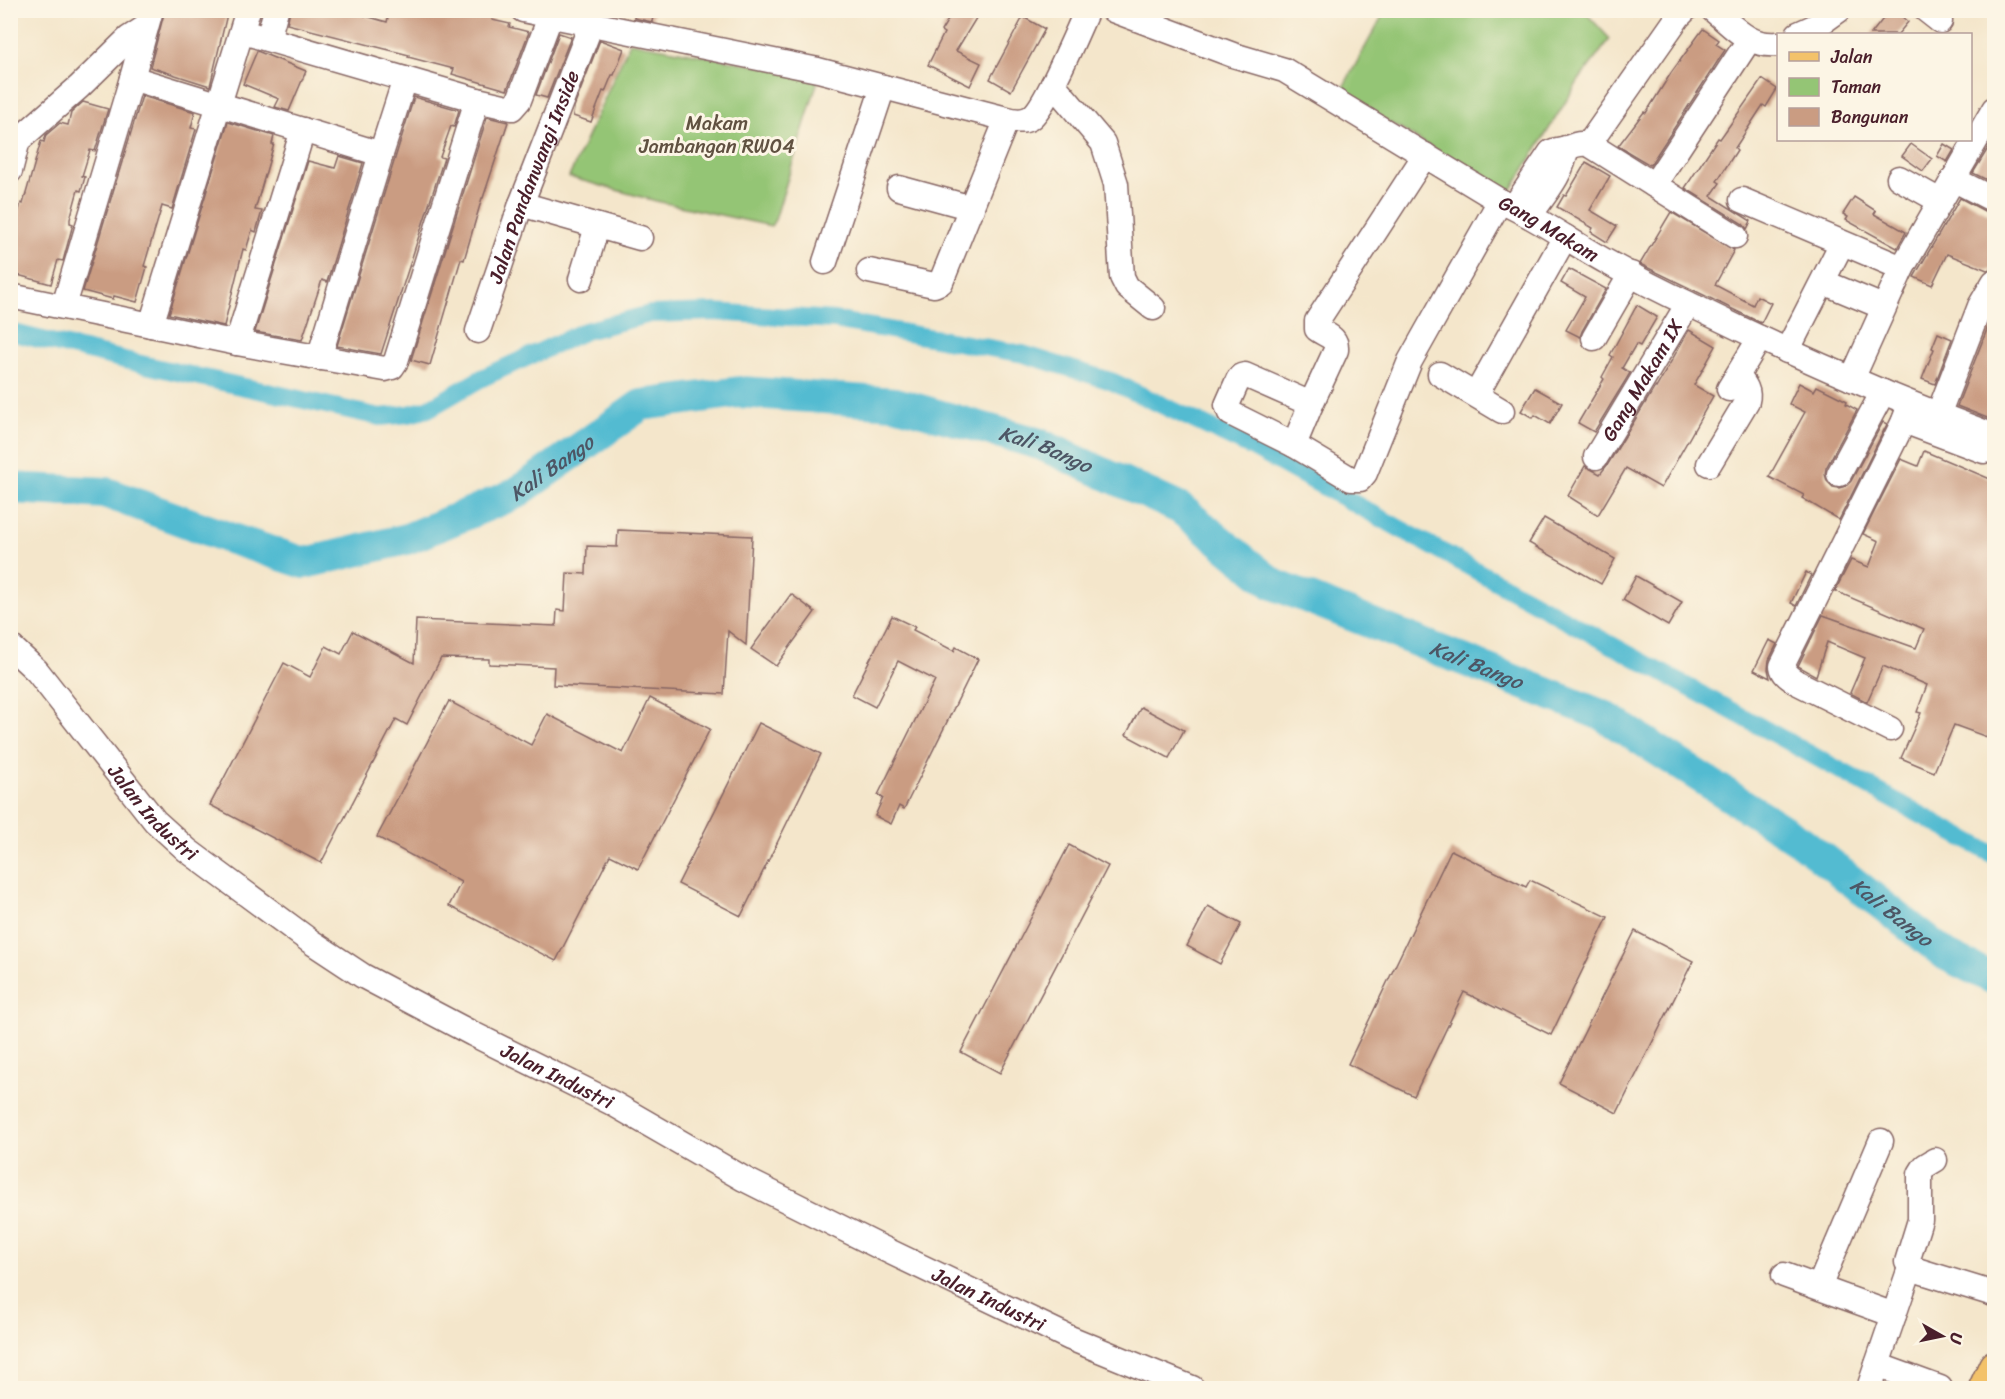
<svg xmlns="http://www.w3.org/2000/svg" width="2005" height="1399" font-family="Sriracha,sans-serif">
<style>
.green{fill:#94c575;stroke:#6f7250;stroke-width:1.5}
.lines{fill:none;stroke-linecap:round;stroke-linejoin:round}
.canal{stroke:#53bbd1;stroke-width:18}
.river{stroke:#53bbd1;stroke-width:32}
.building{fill:#ca9c82}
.minor-casing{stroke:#866563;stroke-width:27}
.major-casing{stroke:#866563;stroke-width:33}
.minor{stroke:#fff;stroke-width:24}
.major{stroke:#f3c26a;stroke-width:30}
.labels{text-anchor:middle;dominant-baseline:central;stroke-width:6;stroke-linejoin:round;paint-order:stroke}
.park-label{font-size:20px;fill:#605141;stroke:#fcf5e5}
.street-label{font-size:20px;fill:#4a1f2b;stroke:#fcf5e5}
.water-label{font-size:21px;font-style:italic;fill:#4d5665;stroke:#fcf5e5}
</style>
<rect width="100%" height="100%" fill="#fcf5e5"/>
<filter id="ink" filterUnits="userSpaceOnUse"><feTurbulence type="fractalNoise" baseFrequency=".0167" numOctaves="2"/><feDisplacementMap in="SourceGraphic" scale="12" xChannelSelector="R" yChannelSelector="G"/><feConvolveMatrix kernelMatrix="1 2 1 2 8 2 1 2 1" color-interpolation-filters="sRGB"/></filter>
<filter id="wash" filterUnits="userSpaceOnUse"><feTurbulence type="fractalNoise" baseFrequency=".008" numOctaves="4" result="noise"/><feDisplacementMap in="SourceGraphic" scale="24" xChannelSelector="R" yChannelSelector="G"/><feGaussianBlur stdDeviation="1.35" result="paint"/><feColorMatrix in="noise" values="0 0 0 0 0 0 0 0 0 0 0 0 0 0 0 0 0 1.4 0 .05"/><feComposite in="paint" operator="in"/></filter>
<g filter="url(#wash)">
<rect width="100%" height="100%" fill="#f4e6cb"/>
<g class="green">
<path d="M 1385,11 L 1584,11 L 1610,39 L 1579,80 L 1509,194 L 1340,93 Z"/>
<path d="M 630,42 L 819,77 L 775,220 L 771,226 L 656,201 L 569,177 Z"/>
</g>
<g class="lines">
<path class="canal" d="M 10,332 L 141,364 L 380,417 L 409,414 L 428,409 L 482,378 L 585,331 L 650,314 L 714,312 L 834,320 L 1023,354 L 1111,381 L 1253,448 L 1994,855"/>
<path class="river" id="s1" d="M 10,488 L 107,493 L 232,539 L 305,563 L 407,539 L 515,494 L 641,405 L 740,392 L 895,403 L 1040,444 L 1181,509 L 1273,584 L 1604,716 L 1802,842 L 1946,955 L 1994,979"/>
</g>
<g id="blocks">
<g class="building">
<path d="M 165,10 L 194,17 L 196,10 L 228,10 L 210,86 L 150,67 Z"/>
<path d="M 290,10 L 351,10 L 351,12 L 387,22 L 390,10 L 473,10 L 493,16 L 492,20 L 510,24 L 509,27 L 529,32 L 507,90 L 452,74 L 454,69 L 408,57 L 409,55 L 287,24 Z"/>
<path d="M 635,10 L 654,10 L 652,22 L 634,18 Z"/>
<path d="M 954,10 L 981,10 L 956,51 L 981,63 L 970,86 L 928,65 L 944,33 L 941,31 Z"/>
<path d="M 1890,10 L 1894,10 L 1908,22 L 1898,34 L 1871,34 Z"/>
<path d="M 1023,17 L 1045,29 L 1011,91 L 990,79 Z"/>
<path d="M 1703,29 L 1719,40 L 1716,44 L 1725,50 L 1650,165 L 1618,146 L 1644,112 L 1646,113 L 1671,73 Z"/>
<path d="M 559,33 L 571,37 L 547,98 L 536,95 Z"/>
<path d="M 600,40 L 624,49 L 614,75 L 612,75 L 605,92 L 603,91 L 591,122 L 573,116 L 574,107 Z"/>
<path d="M 257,51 L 306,71 L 289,111 L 275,107 L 279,99 L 243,84 Z"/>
<path d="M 1762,79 L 1777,89 L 1766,107 L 1763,105 L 1735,148 L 1737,150 L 1717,181 L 1720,183 L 1711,196 L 1751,221 L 1747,229 L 1743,224 L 1685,188 L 1718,138 L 1720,139 L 1732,122 Z"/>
<path d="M 142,96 L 195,112 L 191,128 L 196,129 L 172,209 L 162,206 L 144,266 L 147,267 L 137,302 L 114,296 L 113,299 L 83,291 Z"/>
<path d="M 414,97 L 459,110 L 454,127 L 451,126 L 440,157 L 444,158 L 381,354 L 337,346 Z"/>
<path d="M 83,102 L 108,109 L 95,151 L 90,150 L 82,176 L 85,177 L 81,191 L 78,190 L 70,219 L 70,223 L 73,224 L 63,261 L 58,260 L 51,284 L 10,273 L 10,229 L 13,230 L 21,203 L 23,204 L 41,141 L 44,142 L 46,135 L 60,123 L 68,125 L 71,113 Z"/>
<path d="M 487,117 L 508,122 L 483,198 L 482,198 L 464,260 L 461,259 L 430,365 L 411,360 Z"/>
<path d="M 228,122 L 274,136 L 272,144 L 274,144 L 255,210 L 262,211 L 256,232 L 252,230 L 246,250 L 243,249 L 224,326 L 169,314 Z"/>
<path d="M 1995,137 L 1995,184 L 1973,173 Z"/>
<path d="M 1911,144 L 1932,159 L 1923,171 L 1902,156 Z"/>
<path d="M 1944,144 L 1954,150 L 1947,162 L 1937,156 Z"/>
<path d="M 339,156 L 363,163 L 327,282 L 322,280 L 302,340 L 255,332 L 308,161 L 335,168 Z"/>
<path d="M 1586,162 L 1610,176 L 1590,210 L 1617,226 L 1607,242 L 1591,232 L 1593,228 L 1557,207 L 1564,195 L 1566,196 Z"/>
<path d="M 1854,197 L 1876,211 L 1874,214 L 1906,232 L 1897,248 L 1846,220 L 1848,217 L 1843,214 Z"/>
<path d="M 1960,198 L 1988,213 L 1995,214 L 1995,268 L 1987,270 L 1947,254 L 1932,285 L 1914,277 Z"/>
<path d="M 1671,212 L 1734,250 L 1715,285 L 1753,305 L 1757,296 L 1771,303 L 1761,323 L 1640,264 Z"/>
<path d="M 1569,269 L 1606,289 L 1582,331 L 1580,337 L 1566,330 L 1585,297 L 1561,283 Z"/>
<path d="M 1637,305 L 1657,317 L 1640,346 L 1636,344 L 1622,368 L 1630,373 L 1594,432 L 1578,423 L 1604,379 L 1602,377 L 1613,357 L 1610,355 Z"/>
<path d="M 1995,309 L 1995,421 L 1957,406 Z"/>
<path d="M 1689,330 L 1716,346 L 1694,385 L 1713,396 L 1661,488 L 1626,468 L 1598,515 L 1568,496 L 1585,466 L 1600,474 L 1608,464 L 1655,387 L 1656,388 Z"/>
<path d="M 1938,333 L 1952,339 L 1935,384 L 1922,379 L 1934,349 L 1932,348 Z"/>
<path d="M 1799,383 L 1814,391 L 1817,386 L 1847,401 L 1846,404 L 1857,410 L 1826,468 L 1825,474 L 1827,481 L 1833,487 L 1839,488 L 1846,486 L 1851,481 L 1883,422 L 1887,424 L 1839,520 L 1802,498 L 1804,495 L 1769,477 L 1805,412 L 1789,404 Z"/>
<path d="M 1535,388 L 1562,403 L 1550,424 L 1535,415 L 1533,418 L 1521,411 Z"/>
<path d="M 1924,451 L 1995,481 L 1995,740 L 1954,725 L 1934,772 L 1901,758 L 1921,713 L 1917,712 L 1927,685 L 1883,666 L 1867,702 L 1850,693 L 1865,658 L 1827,642 L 1816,676 L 1798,666 L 1823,615 L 1916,648 L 1924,629 L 1835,591 L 1851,560 L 1869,567 L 1879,541 L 1863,534 L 1901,459 L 1918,466 Z"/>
<path d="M 1544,518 L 1615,559 L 1601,584 L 1529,543 Z"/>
<path d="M 618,530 L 752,536 L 746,645 L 728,631 L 724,694 L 553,685 L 554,667 L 489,664 L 489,659 L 441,658 L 407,725 L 396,719 L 321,863 L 210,805 L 284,663 L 310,677 L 326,646 L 341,654 L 353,631 L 414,663 L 416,620 L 556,626 L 557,610 L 565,611 L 567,573 L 586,574 L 587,546 L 617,547 Z"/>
<path d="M 1806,572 L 1811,575 L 1796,606 L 1791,603 Z"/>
<path d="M 1636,576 L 1682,602 L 1668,626 L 1623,600 Z"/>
<path d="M 791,594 L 815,612 L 776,666 L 751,649 Z"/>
<path d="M 892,616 L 915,627 L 913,630 L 954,651 L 956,647 L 978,659 L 904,809 L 899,806 L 891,824 L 875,816 L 883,798 L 878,795 L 935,680 L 898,661 L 875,707 L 852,695 Z"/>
<path d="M 1769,640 L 1777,644 L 1769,660 L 1768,669 L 1770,678 L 1754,670 Z"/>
<path d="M 650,698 L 710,729 L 638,869 L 610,855 L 556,961 L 449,906 L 461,882 L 377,837 L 449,701 L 531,745 L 547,714 L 623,753 Z"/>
<path d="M 1141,707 L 1184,730 L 1169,758 L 1126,735 Z"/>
<path d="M 759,723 L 821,754 L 741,916 L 678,884 Z"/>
<path d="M 1069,845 L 1108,866 L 1000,1073 L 961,1052 Z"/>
<path d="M 1451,850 L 1526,887 L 1530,880 L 1608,917 L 1551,1035 L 1464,992 L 1414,1096 L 1348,1064 Z"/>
<path d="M 1208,906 L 1241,924 L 1220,964 L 1187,946 Z"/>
<path d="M 1635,931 L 1693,961 L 1617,1113 L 1559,1083 Z"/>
</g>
</g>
</g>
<g filter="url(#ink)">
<use href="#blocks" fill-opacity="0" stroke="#866563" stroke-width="1.5"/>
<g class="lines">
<defs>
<g id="minor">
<path d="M 523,10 L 818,70 L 1007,119"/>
<path id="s2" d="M 1113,10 L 1233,55 L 1284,70 L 1500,201 C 1538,218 1571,242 1607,262 C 1634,277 1661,291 1689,304 C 1788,353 1890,397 1994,436"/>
<path d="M 1713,10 C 1735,28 1749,47 1778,44"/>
<path d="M 1926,10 L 1940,21"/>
<path d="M 243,32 L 477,100 L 512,108 L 519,100 L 550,17"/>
<path d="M 1798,34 L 1818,25 L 1839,10"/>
<path d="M 268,39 L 276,10"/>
<path d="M 132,78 L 151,10"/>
<path d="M 1053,84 L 1103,143 L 1116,184 L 1122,277 L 1127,287 L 1153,308"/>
<path d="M 1589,144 L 1735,236"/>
<path d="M 10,171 L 18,140 L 22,137 L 79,87 L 129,38 L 146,27"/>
<path d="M 1899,178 L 1940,201"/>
<path d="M 1953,179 L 1994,200"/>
<path d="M 1654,185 L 1749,40"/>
<path d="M 899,188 L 972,208"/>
<path d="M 1742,200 L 1902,268"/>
<path d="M 521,204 L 640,238"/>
<path d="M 1514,207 L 1551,152 C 1557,149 1562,150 1567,148 C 1576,145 1579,143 1589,144 L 1678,17 L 1685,10"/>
<path d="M 1530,215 C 1544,195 1564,173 1566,148"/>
<path d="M 825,262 L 883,87"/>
<path d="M 869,271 L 934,285 L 941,282 L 1007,119 C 1015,121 1023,122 1030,118 C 1045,109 1078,30 1087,10"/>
<path d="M 581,279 L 597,227"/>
<path d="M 1823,282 L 1883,307"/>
<path d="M 10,296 L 151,325 L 248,10"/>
<path d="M 64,306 L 132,78 L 381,154"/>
<path d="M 151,325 L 237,343 L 385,369 L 392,367 L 396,361 L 477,100"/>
<path id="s3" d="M 478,331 L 521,204 L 591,25"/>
<path d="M 1594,338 L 1631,274"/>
<path d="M 237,343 L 303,130"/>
<path d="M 1787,351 L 1842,243"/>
<path d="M 319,358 L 381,154 L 405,79"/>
<path d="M 1440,374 L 1502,411"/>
<path d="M 1852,379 L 1902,268 L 1994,109"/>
<path d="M 1729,389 L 1760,338"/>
<path d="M 1476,395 L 1565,237"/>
<path d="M 1311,404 L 1294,445 L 1351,479 L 1360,479 L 1365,473 L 1410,361 L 1500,201"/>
<path d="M 1938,415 L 1980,306 L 1994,282"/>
<path d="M 1904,421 L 1984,451 L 1990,450 L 1994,437"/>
<path d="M 1294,445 L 1230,413 L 1227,405 L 1238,380 L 1241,376 L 1245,375 L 1311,404 L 1336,350 C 1337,336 1326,336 1317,329 L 1317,321 L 1425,155"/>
<path id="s4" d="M 1596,457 L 1688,304"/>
<path d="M 1709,464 L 1747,401 C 1750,391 1744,384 1738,376"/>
<path d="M 1839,474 L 1883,392"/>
<path id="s5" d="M 10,646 L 37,671 L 155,821 L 187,850 L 310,941 L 363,976 L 473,1034 L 612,1103 L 744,1179 L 878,1246 L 1070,1338 L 1192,1388"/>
<path d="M 1890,729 L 1796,682 C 1790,678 1783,674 1782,666 L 1904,421 L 1910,404"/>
<path d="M 1935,1160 L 1925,1166 L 1920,1174 L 1920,1220 L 1907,1262 L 1910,1268 L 1994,1294"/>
<path d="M 1784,1275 L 1894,1315"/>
<path d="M 1819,1287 L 1881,1141"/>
<path d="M 1877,1365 L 1940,1388"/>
<path d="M 1869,1388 L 1910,1268"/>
</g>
<path id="major" d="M 1984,1388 L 1994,1366"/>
</defs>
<use href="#minor" class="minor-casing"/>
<use href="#major" class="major-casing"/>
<use href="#minor" class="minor"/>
<use href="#major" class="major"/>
</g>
</g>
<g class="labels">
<g class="park-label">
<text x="717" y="123">Makam<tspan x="717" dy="23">Jambangan RW04</tspan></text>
</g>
<g class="street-label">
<text stroke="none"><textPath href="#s3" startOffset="164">Jalan Pandanwangi Inside</textPath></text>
<text stroke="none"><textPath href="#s2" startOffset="490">Gang Makam</textPath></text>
<text stroke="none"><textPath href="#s4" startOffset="90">Gang Makam IX</textPath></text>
<text stroke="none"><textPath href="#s5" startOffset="220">Jalan Industri</textPath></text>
<text stroke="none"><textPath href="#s5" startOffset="706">Jalan Industri</textPath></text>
<text stroke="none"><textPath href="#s5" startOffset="1192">Jalan Industri</textPath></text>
</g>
<g class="water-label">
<text stroke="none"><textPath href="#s1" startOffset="1096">Kali Bango</textPath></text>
<text stroke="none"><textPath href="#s1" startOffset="574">Kali Bango</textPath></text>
<text stroke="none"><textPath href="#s1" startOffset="1582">Kali Bango</textPath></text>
<text stroke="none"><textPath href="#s1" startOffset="2068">Kali Bango</textPath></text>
</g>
</g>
<rect width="2005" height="1399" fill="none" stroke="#fcf5e5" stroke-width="36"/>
<rect x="1777" y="33" width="195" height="108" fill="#fcf5e5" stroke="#b59f9b" stroke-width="1.5"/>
<rect x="1789" y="52" width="30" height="9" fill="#f3c26a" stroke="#b59f9b" stroke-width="1.5"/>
<text x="1831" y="63" font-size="18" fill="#4a1f2b">Jalan</text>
<rect x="1789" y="78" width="30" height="18" fill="#94c575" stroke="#b59f9b" stroke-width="1.5"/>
<text x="1831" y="93" font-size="18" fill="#4a1f2b">Taman</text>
<rect x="1789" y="108" width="30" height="18" fill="#ca9c82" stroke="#b59f9b" stroke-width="1.5"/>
<text x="1831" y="123" font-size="18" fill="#4a1f2b">Bangunan</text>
<g transform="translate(1942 1336) rotate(99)" stroke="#fcf5e5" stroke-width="4.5" paint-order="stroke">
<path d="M0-4.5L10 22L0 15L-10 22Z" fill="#4a1f2b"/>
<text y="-9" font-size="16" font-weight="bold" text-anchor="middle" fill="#4a1f2b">U</text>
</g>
</svg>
